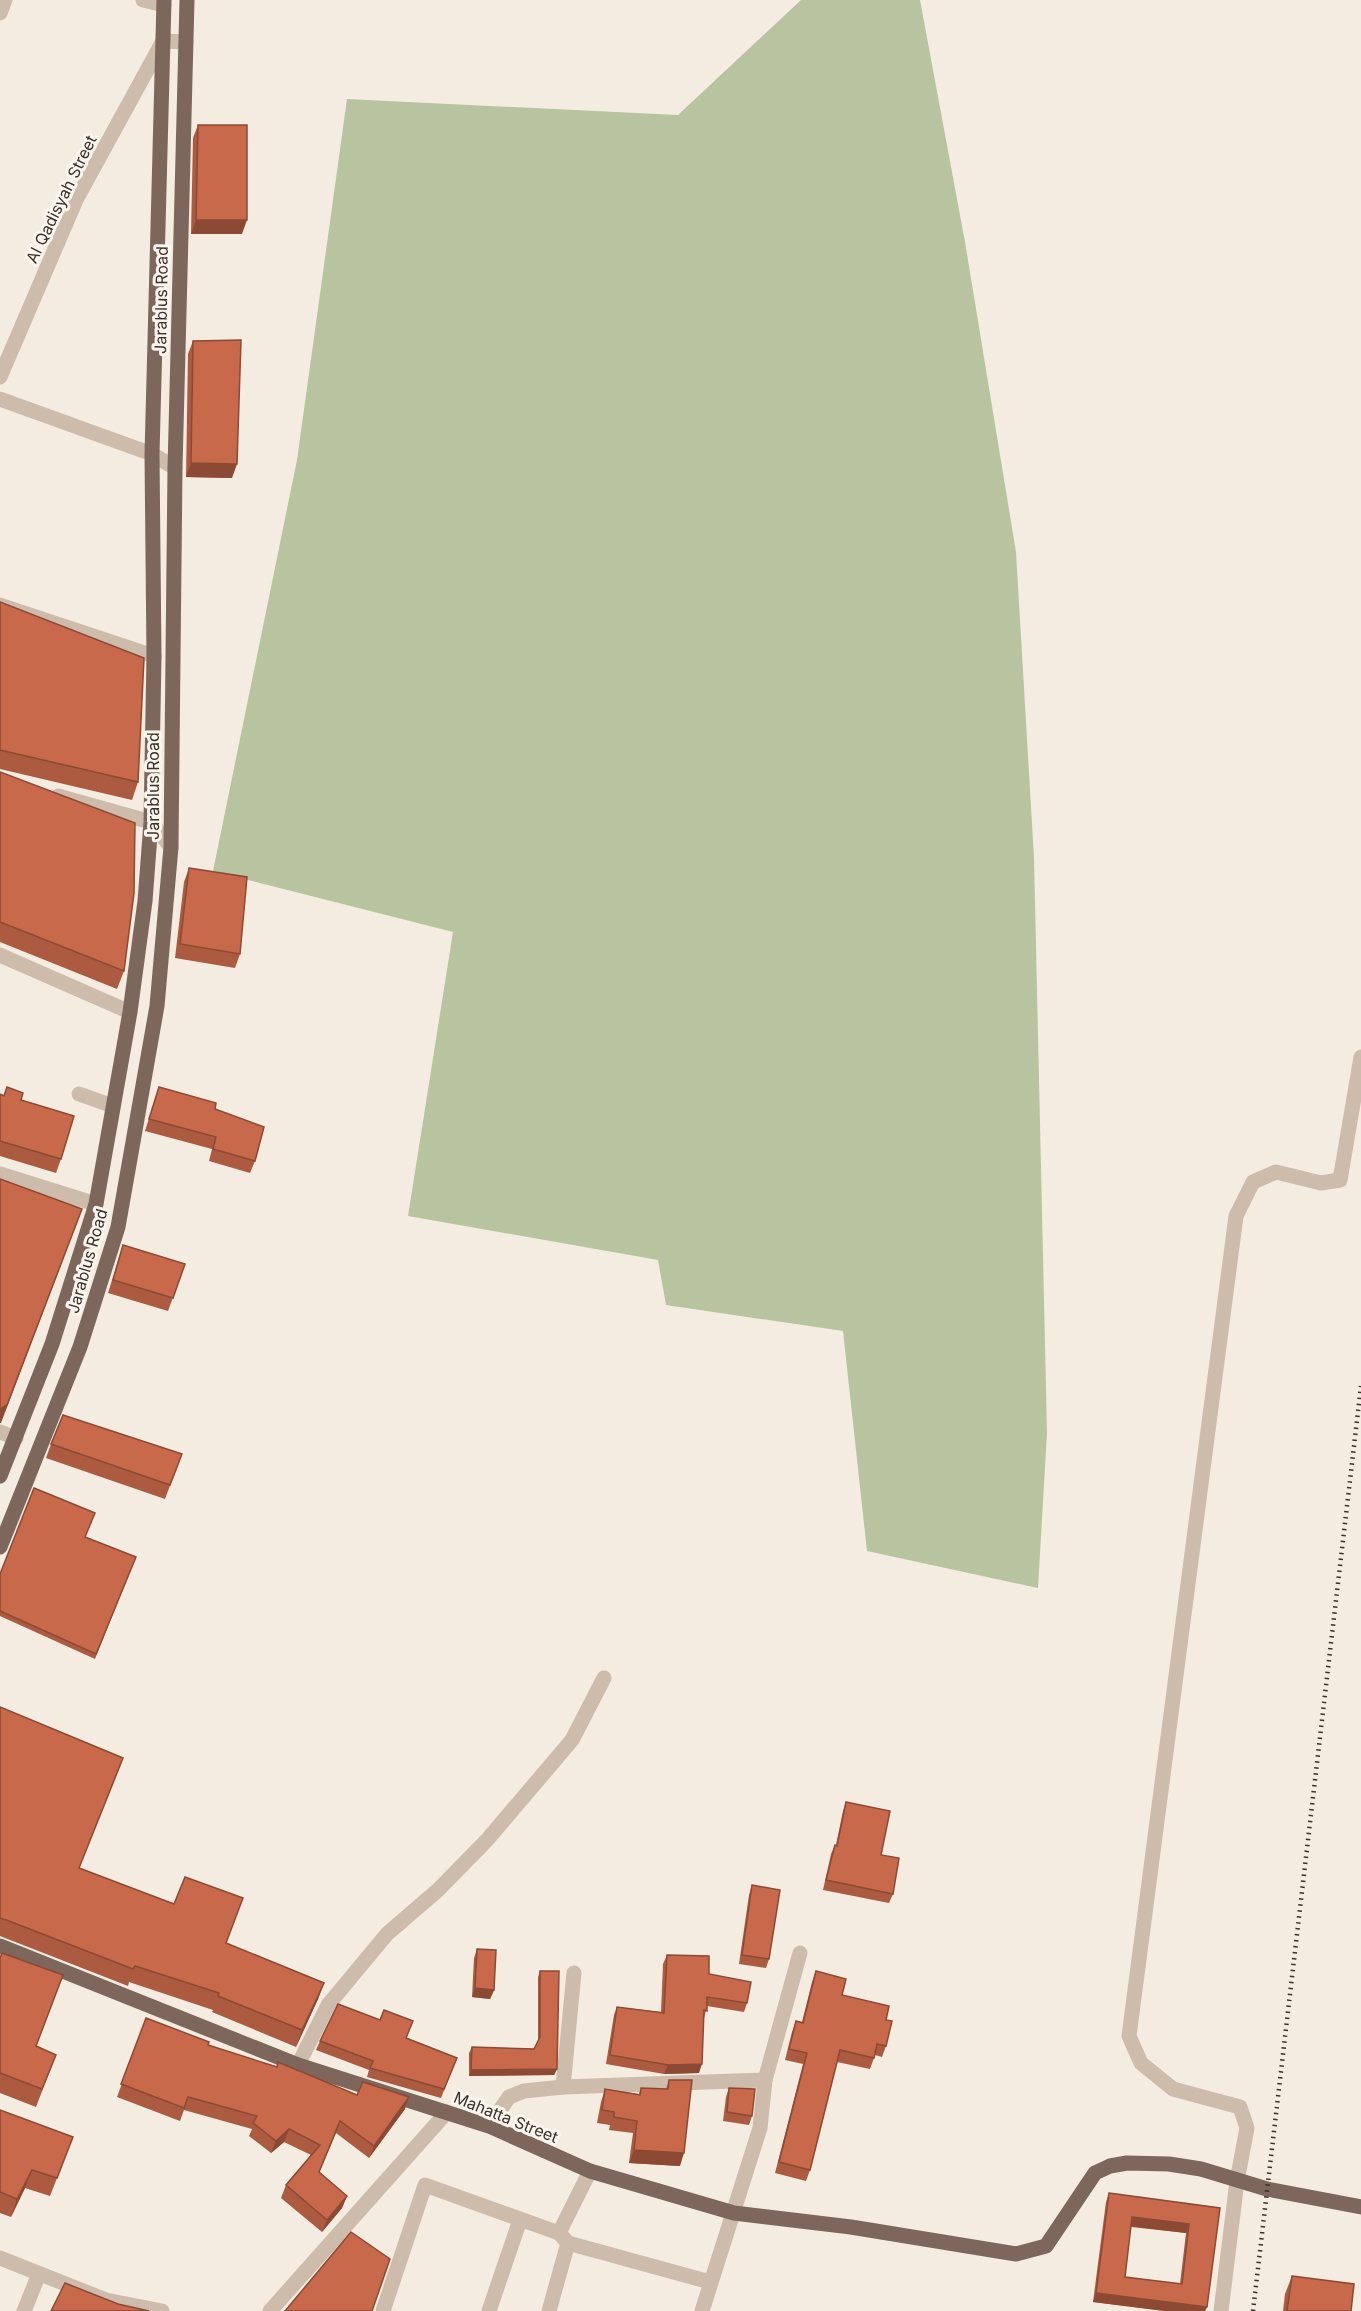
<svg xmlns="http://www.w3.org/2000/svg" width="1361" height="2311" font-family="Inter,sans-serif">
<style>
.green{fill:#b8c4a0}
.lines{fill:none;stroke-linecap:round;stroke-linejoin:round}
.minor{stroke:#cdbbac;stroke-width:15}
.major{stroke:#7d675c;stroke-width:15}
.rail{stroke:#3b302b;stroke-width:4.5;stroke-dasharray:1.5 4.5;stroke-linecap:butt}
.wall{fill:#ac5a40;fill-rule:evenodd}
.shaded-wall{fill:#8c4a34}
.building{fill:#c8694b;stroke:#8c4a34;stroke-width:1.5;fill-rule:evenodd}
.labels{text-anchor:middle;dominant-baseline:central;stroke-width:6;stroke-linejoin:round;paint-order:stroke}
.street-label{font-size:16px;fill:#3b302b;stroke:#fbf5ee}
</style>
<rect width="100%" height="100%" fill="#f4ebe1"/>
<path class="green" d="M 801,0 L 920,0 L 965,242 L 1016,552 L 1034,858 L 1047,1433 L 1038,1588 L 867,1551 L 843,1331 L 666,1305 L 658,1260 L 408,1216 L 453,932 L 213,871 L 297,460 L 347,99 L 678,115 Z"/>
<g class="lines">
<g class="minor">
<path d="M 143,0 L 164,5"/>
<path d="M 0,13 L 5,0"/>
<path d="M 0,377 L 76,200 L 163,41 L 186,42"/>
<path d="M 0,399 L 152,454 L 175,468"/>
<path d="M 0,605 L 154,656"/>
<path d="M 58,796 L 151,822 L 171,847"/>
<path d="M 0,955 L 130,1012"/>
<path d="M 79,1094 L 113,1106"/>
<path d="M 0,1174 L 96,1204"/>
<path d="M 0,1432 L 16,1438"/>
<path d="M 298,2065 L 328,2005 L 387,1934 L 438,1890 L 487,1840 L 572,1740 L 604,1678"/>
<path d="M 563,2087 L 574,1973"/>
<path d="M 489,2126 L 509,2097 L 524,2091 L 563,2087 L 765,2080"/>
<path d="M 559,2233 L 590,2171"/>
<path d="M 0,2258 L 106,2300 L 162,2311"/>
<path d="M 24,2311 L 39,2274"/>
<path d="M 270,2311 L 447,2112"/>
<path d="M 383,2311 L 425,2185 L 559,2233 L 568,2243 L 710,2282"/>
<path d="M 489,2311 L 520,2220"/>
<path d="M 549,2311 L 568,2243"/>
<path d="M 702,2311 L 760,2128 L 765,2080 L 800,1953"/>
<path d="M 1221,2311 L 1237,2181 L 1247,2128 L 1240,2107 L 1173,2089 L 1141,2063 L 1129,2036 L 1236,1216 L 1253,1182 L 1276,1172 L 1321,1183 L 1340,1180 L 1361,1057"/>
</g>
<g class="major">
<path d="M 0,1476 L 52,1344 L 96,1204 L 130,1012 L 145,901 L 151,822 L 154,656 L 152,454 L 164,0"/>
<path d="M 0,1547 L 80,1347 L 118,1227 L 157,1006 L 171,847 L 175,468 L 187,0"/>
<path d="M 0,1946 L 298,2065 L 489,2126 L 590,2171 L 734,2213 L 851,2227 L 1016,2254 L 1046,2246 L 1095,2173 L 1110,2166 L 1127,2163 L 1169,2164 L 1201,2169 L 1267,2189 L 1361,2207"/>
</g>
<path class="rail" d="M 1253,2311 L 1361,1386"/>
</g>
<g class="wall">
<path d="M 198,125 L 242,234 L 191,234 L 193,138 Z"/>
<path d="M 193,341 L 232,478 L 186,477 L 188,354 Z"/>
<path d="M 0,602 L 138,782 L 132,800 L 0,769 Z"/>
<path d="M 0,772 L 124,971 L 117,989 L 0,942 Z"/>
<path d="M 189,868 L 240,954 L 235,968 L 175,958 L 184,882 Z"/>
<path d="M 159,1087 L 215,1109 L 255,1161 L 250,1173 L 209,1161 L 212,1149 L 145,1131 Z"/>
<path d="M 0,1094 L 21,1100 L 61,1159 L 56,1173 L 0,1156 Z"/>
<path d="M 123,1245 L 185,1264 L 168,1311 L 108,1293 Z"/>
<path d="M 51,1444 L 182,1454 L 165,1499 L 46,1458 Z"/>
<path d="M 85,1538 L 136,1557 L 95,1659 L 0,1616 L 0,1574 Z"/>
<path d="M 0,1707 L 123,1758 L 79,1868 L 174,1904 L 243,1898 L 226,1943 L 324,1983 L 318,1999 L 296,2047 L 212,2012 L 213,2010 L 129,1982 L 128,1986 L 0,1936 Z"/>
<path d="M 846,1802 L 881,1855 L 893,1894 L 889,1903 L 823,1890 L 831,1854 L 835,1845 L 836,1845 L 843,1811 Z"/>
<path d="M 752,1885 L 769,1959 L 766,1968 L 739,1964 L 749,1895 Z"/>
<path d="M 477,1949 L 494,1990 L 490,1999 L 472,1997 L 474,1958 Z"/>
<path d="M 667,1955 L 709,1974 L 747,2003 L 744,2012 L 707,2006 L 704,2018 L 699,2073 L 664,2074 L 606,2064 L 614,2015 L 617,2007 L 661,2012 L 663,1964 Z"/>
<path d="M 0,1958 L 37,2046 L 56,2055 L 36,2107 L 0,2093 Z"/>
<path d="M 540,1971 L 557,2069 L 554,2075 L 469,2076 L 469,2053 L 472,2047 L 534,2049 L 538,2041 L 538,1977 Z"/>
<path d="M 816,1971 L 842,1995 L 886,2020 L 886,2046 L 882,2057 L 875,2055 L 870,2069 L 837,2062 L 810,2170 L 806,2181 L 775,2173 L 803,2064 L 785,2060 L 792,2032 L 796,2021 L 802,2022 L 812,1982 Z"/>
<path d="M 146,2018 L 208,2045 L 357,2095 L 405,2109 L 369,2158 L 336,2133 L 319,2173 L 347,2196 L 342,2208 L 322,2232 L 281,2198 L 286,2185 L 311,2155 L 284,2142 L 271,2153 L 249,2136 L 252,2129 L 184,2110 L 180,2121 L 117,2097 Z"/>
<path d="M 407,2038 L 457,2058 L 441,2098 L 367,2077 L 369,2070 L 316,2050 L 320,2041 Z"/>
<path d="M 669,2080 L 680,2166 L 629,2163 L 633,2133 L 609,2130 L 610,2125 L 597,2123 L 601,2102 L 605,2089 L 639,2094 L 641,2088 L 666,2089 Z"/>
<path d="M 729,2088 L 752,2116 L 749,2125 L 723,2121 L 726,2097 Z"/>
<path d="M 0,2110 L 73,2137 L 50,2196 L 25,2188 L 11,2217 L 0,2213 Z"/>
<path d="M 1109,2193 L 1220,2208 L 1207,2307 L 1205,2311 L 1165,2311 L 1093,2302 L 1106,2202 ZM 1131,2227 L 1186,2233 L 1180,2284 L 1125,2277 Z"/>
<path d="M 1292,2276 L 1351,2311 L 1283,2311 L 1285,2294 Z"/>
</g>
<g class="shaded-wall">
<path d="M 196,220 L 247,220 L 242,234 L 191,234 Z"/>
<path d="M 191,463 L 237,464 L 232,478 L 186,477 Z"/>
<path d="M 82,1209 L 1,1423 L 0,1423 L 0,1409 Z"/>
<path d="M 324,1983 L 318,1999 L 296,2047 L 302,2030 Z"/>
<path d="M 475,1988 L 494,1990 L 490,1999 L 472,1997 Z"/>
<path d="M 702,2064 L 699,2073 L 664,2074 L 668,2065 Z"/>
<path d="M 557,2069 L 554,2075 L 469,2076 L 471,2070 Z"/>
<path d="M 409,2097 L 405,2109 L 369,2158 L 374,2146 Z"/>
<path d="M 289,2129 L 284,2142 L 271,2153 L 276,2141 Z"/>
<path d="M 634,2150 L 684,2153 L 680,2166 L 629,2163 Z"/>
<path d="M 32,2170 L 25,2188 L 11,2217 L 17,2199 Z"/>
<path d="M 347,2196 L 342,2208 L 322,2232 L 327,2220 Z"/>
<path d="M 1132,2217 L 1189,2224 L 1186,2233 L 1129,2226 Z"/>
<path d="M 1096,2293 L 1207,2307 L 1205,2311 L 1165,2311 L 1093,2302 Z"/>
</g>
<g class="building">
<path d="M 198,125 L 247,125 L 247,220 L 196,220 Z"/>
<path d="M 241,340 L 237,464 L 191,463 L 193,341 Z"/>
<path d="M 0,602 L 144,658 L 138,782 L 0,750 Z"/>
<path d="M 0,772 L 135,823 L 134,893 L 124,971 L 0,922 Z"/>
<path d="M 189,868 L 247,877 L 240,954 L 180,944 Z"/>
<path d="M 7,1087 L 23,1093 L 21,1100 L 74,1116 L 61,1159 L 0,1141 L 0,1094 L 4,1096 Z"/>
<path d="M 159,1087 L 216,1103 L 215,1109 L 264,1127 L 255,1161 L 213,1149 L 216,1137 L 149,1119 Z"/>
<path d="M 0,1179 L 82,1209 L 7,1405 L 0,1409 Z"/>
<path d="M 123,1245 L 185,1264 L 173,1298 L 113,1280 Z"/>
<path d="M 63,1415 L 182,1454 L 170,1485 L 51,1444 Z"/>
<path d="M 34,1488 L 95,1513 L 85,1537 L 136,1557 L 96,1654 L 0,1611 L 0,1574 Z"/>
<path d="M 0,1707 L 123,1758 L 79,1868 L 174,1904 L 185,1877 L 243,1898 L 226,1943 L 324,1983 L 302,2030 L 218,1996 L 219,1993 L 135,1966 L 133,1969 L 9,1921 L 0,1918 Z"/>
<path d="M 846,1802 L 890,1811 L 881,1855 L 899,1858 L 893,1894 L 826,1880 L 835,1845 L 837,1846 Z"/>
<path d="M 752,1885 L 780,1890 L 769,1959 L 742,1955 Z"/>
<path d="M 477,1949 L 496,1950 L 494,1990 L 475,1988 Z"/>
<path d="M 2,1953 L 63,1975 L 36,2046 L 56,2055 L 42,2089 L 0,2073 L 0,1958 Z"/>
<path d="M 667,1955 L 709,1956 L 709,1974 L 751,1982 L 747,2003 L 707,1997 L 707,2011 L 704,2010 L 702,2064 L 668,2065 L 610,2055 L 617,2007 L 664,2013 Z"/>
<path d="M 540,1971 L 559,1971 L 557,2069 L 471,2070 L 472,2047 L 534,2049 L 540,2037 Z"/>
<path d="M 816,1971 L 846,1979 L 842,1995 L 889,2006 L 886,2020 L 892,2021 L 886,2046 L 877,2044 L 874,2058 L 840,2050 L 810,2170 L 779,2162 L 807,2053 L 789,2049 L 796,2021 L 803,2023 Z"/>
<path d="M 338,2004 L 380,2020 L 384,2010 L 413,2021 L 406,2038 L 457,2058 L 444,2089 L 370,2068 L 373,2061 L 320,2041 Z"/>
<path d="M 146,2018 L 209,2042 L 208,2045 L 277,2067 L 278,2062 L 357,2095 L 363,2082 L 409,2097 L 374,2146 L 340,2121 L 319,2172 L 347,2196 L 327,2220 L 286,2185 L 320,2145 L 289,2129 L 276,2141 L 253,2123 L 257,2116 L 188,2097 L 184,2108 L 121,2084 Z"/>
<path d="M 669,2080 L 692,2080 L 684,2153 L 634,2150 L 637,2121 L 614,2117 L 614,2112 L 602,2110 L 605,2089 L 640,2095 L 641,2088 L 668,2089 Z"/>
<path d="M 729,2088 L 755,2089 L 752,2116 L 727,2112 Z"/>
<path d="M 0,2110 L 73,2137 L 57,2178 L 32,2170 L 17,2199 L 0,2192 Z"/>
<path d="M 1109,2193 L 1220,2208 L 1207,2307 L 1096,2293 ZM 1132,2217 L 1189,2224 L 1182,2284 L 1125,2277 Z"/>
<path d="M 351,2232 L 390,2259 L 372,2311 L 285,2311 Z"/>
<path d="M 1292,2276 L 1354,2284 L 1351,2311 L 1287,2311 Z"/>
<path d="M 65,2283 L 118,2304 L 149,2311 L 51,2311 Z"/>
</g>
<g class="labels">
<g class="street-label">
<text transform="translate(61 199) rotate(-64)">Al Qadisyah Street</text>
<text transform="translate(161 300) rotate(-89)">Jarablus Road</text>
<text transform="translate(153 786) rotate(-90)">Jarablus Road</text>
<text transform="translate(87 1261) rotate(-74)">Jarablus Road</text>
<text transform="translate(506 2117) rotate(22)">Mahatta Street</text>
</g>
</g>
</svg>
